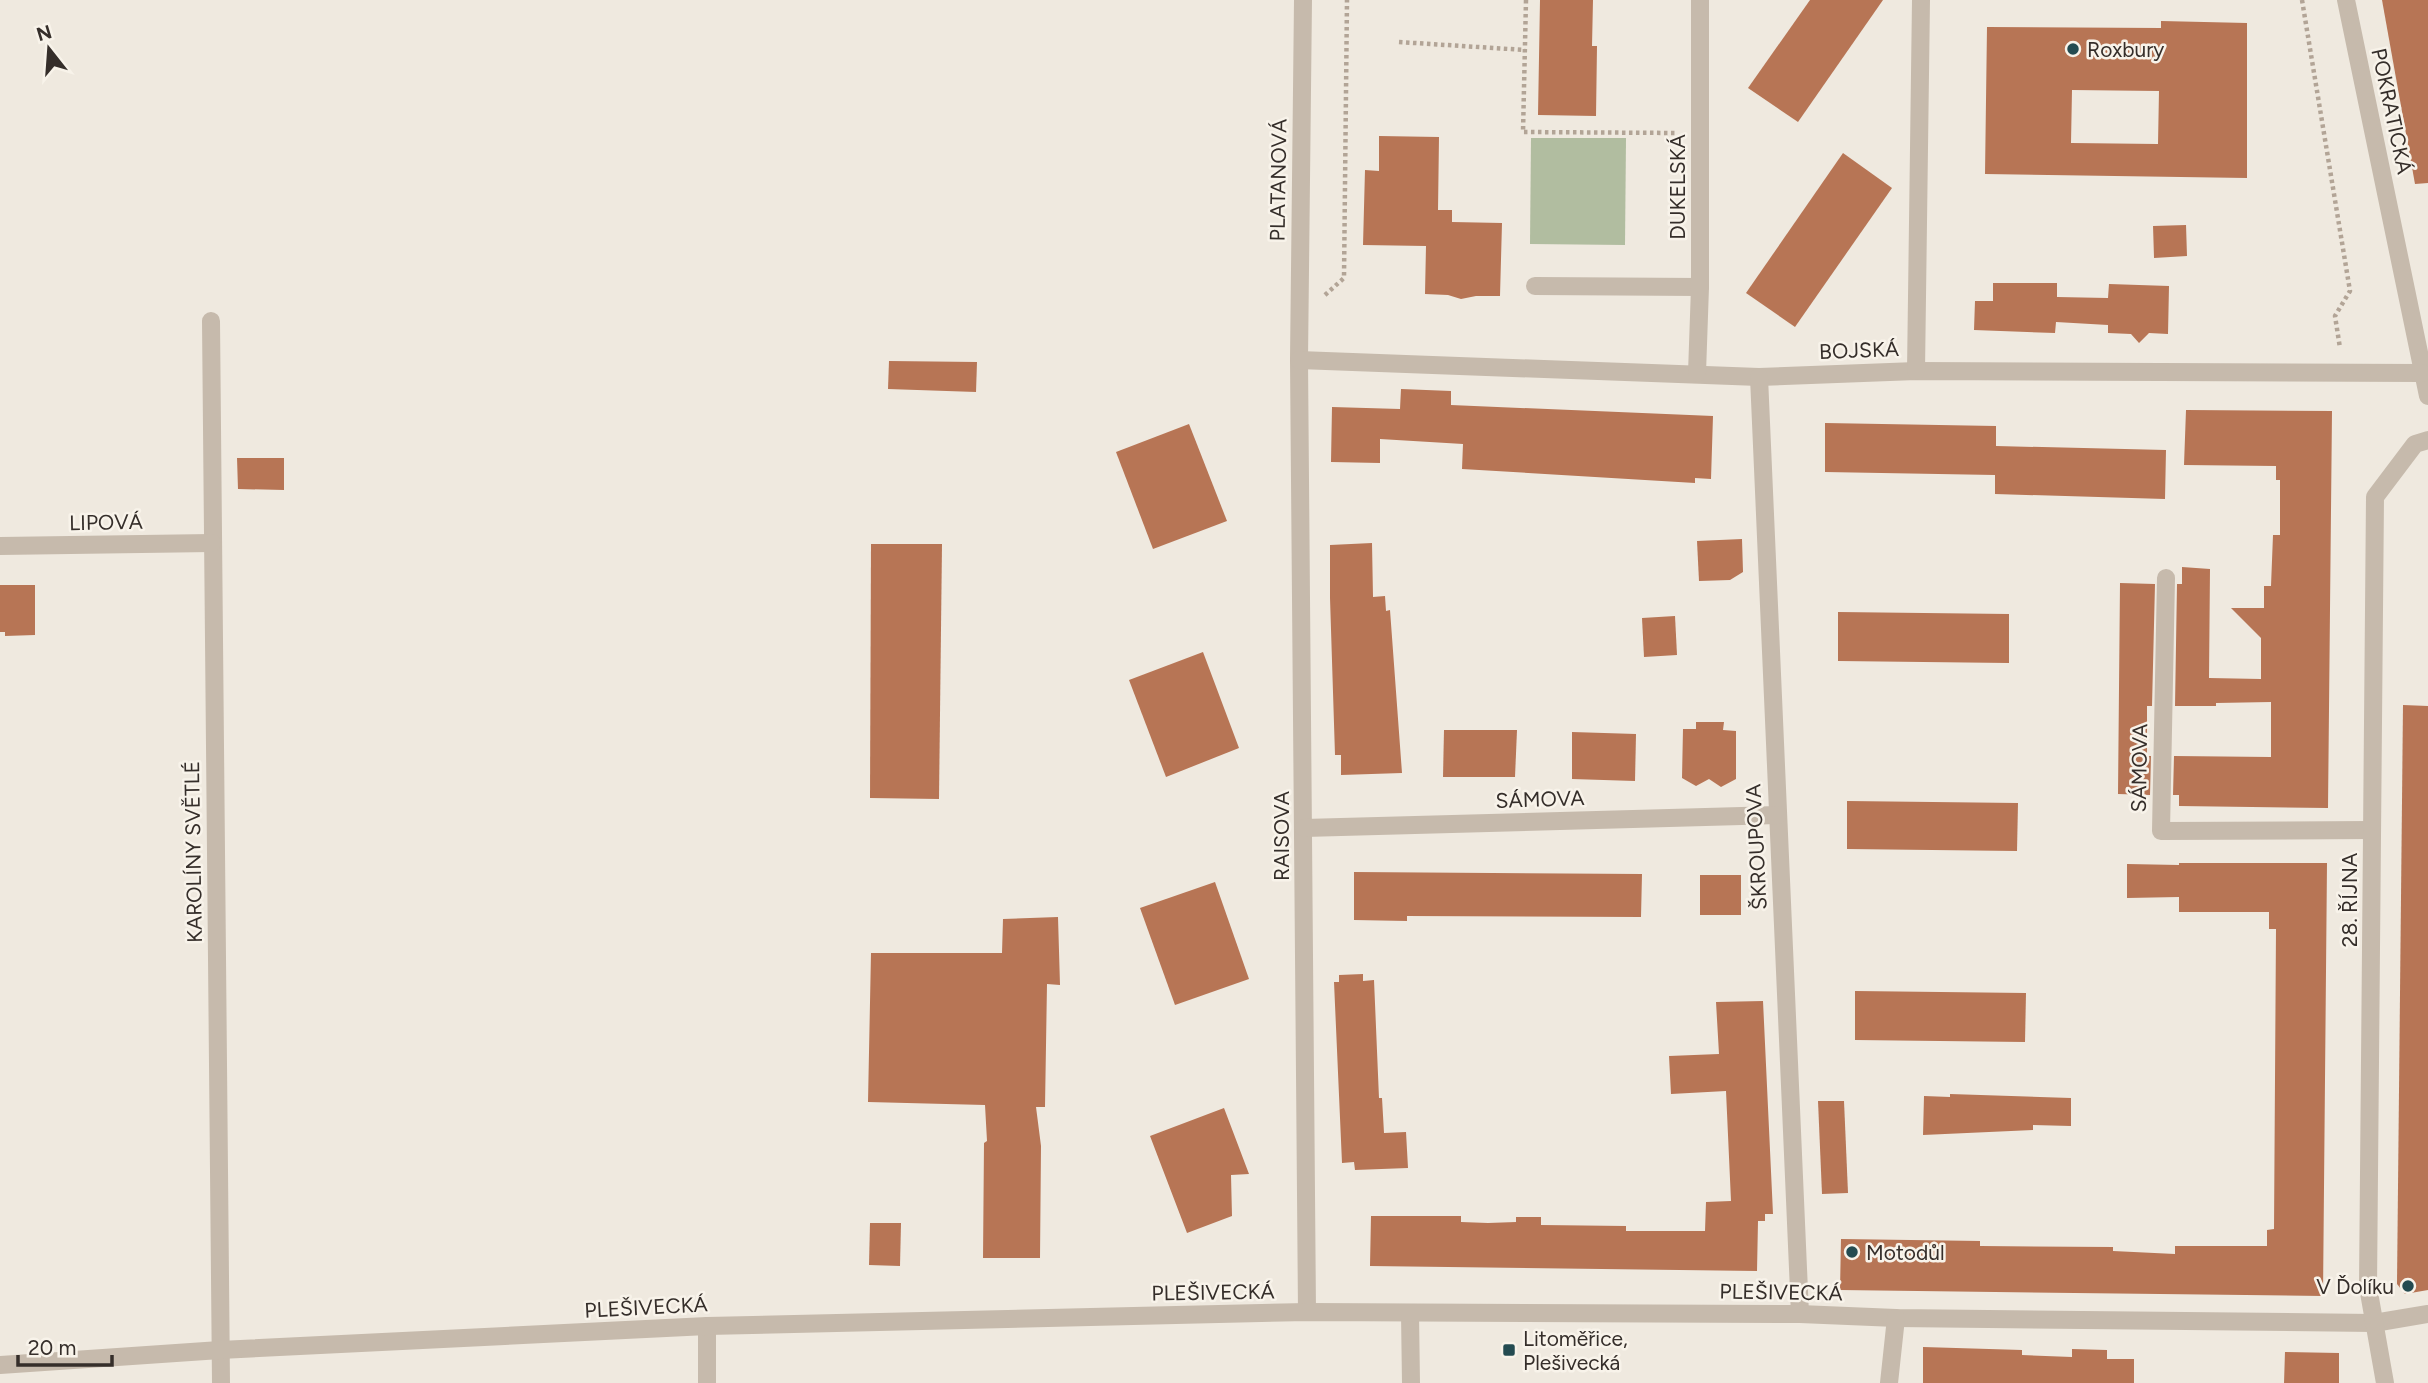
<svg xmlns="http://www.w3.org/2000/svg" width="2428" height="1383" font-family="Figtree,sans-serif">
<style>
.green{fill:#b1bda0}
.building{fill:#b77555;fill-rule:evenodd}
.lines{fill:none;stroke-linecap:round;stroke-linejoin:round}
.path{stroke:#b2a496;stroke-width:4.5;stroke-dasharray:3.5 3.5;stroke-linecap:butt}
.minor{stroke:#c6baac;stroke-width:18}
.poi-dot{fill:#244b51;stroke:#f8f3ea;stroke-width:2.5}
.labels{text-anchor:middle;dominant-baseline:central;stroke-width:5;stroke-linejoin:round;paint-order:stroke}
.poi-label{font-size:21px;fill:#352e2a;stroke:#f8f3ea;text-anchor:start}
.street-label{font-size:21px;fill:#352e2a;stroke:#f8f3ea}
</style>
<rect width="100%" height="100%" fill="#efe9df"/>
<path class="green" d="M 1531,138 L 1626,138 L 1625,245 L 1530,244 Z"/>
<g class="building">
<path d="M 1540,0 L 1593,0 L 1592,46 L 1597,46 L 1596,116 L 1538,115 Z"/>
<path d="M 1810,0 L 1883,0 L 1798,122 L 1748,88 Z"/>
<path d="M 2382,0 L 2428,0 L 2428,183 L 2415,184 Z"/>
<path d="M 2161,21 L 2247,23 L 2247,178 L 1985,174 L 1987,27 L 2161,28 ZM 2072,90 L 2159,91 L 2158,144 L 2071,143 Z"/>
<path d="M 1379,136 L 1439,137 L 1438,210 L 1452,210 L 1452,222 L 1502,223 L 1500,296 L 1476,296 L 1461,299 L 1448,295 L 1425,294 L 1426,246 L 1363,245 L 1365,170 L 1379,171 Z"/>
<path d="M 1843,153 L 1892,188 L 1795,327 L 1746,293 Z"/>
<path d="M 2186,225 L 2187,256 L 2154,258 L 2153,226 Z"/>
<path d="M 1993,283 L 2057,283 L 2057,297 L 2108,298 L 2109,284 L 2169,286 L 2168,334 L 2149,333 L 2139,343 L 2131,334 L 2108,333 L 2108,325 L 2056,322 L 2055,333 L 1974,330 L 1975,301 L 1993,301 Z"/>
<path d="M 889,361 L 977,362 L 976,392 L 888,389 Z"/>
<path d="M 1401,389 L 1451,391 L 1451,405 L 1713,416 L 1711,479 L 1695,478 L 1695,483 L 1462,469 L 1463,444 L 1380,439 L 1380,463 L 1331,462 L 1332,407 L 1400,409 Z"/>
<path d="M 2186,410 L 2332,411 L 2328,808 L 2179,806 L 2179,795 L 2173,795 L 2174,756 L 2271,757 L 2271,702 L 2216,703 L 2216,706 L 2175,706 L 2177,584 L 2182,584 L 2182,567 L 2210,569 L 2209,678 L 2261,679 L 2261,638 L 2231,608 L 2264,608 L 2264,586 L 2271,586 L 2273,535 L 2280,535 L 2280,480 L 2276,480 L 2276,466 L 2184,465 Z"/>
<path d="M 1825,423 L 1996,426 L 1996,446 L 2166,450 L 2165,499 L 1995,494 L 1995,475 L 1825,472 Z"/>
<path d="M 1189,424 L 1227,521 L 1153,549 L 1116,452 Z"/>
<path d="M 237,458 L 284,458 L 284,490 L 238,489 Z"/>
<path d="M 1742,539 L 1743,572 L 1730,580 L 1699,581 L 1697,541 Z"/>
<path d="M 1372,543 L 1373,597 L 1385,596 L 1386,611 L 1390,610 L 1402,773 L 1341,775 L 1341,755 L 1335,755 L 1330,598 L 1330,545 Z"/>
<path d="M 871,544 L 942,544 L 939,799 L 870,798 Z"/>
<path d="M 2120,583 L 2155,584 L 2152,706 L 2147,706 L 2147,756 L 2151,756 L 2150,795 L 2118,794 Z"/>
<path d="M 0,585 L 35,585 L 35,635 L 5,636 L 5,632 L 0,632 Z"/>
<path d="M 1838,612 L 2009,614 L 2009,663 L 1838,661 Z"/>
<path d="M 1675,616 L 1677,655 L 1644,657 L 1642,618 Z"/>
<path d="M 1203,652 L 1239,748 L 1166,777 L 1129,680 Z"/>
<path d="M 2403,705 L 2428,706 L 2428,1290 L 2405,1294 L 2397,1284 Z"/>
<path d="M 1696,722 L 1724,722 L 1723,730 L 1736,731 L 1736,779 L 1721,787 L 1709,779 L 1696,786 L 1682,778 L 1683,729 L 1696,729 Z"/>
<path d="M 1444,730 L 1517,730 L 1515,777 L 1443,777 Z"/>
<path d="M 1572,732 L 1636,734 L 1635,781 L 1572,779 Z"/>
<path d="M 1847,801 L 2018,803 L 2017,851 L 1847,849 Z"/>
<path d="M 2179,863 L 2327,863 L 2323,1296 L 1840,1290 L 1841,1239 L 1980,1241 L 1980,1246 L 2113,1247 L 2113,1251 L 2175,1254 L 2175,1246 L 2267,1246 L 2267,1230 L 2274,1229 L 2276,929 L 2269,929 L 2269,912 L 2179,912 L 2179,897 L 2127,898 L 2127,864 L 2179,865 Z"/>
<path d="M 1354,872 L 1642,874 L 1641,917 L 1407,916 L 1407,921 L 1354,920 Z"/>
<rect x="1700" y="875" width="41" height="40"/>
<path d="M 1215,882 L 1249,979 L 1175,1005 L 1140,908 Z"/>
<path d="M 1058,917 L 1060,985 L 1047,984 L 1045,1107 L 1036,1107 L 1041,1146 L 1040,1258 L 983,1258 L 984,1143 L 987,1141 L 985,1105 L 868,1102 L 871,953 L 1002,953 L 1003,919 Z"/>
<path d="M 1363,974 L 1363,981 L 1374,980 L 1379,1098 L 1382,1098 L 1384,1133 L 1406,1132 L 1408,1168 L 1355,1170 L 1354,1162 L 1342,1163 L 1334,982 L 1339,982 L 1339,975 Z"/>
<path d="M 1855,991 L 2026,993 L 2025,1042 L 1855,1040 Z"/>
<path d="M 1763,1001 L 1773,1214 L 1765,1214 L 1765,1221 L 1758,1221 L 1757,1271 L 1370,1266 L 1371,1216 L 1461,1216 L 1461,1222 L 1488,1223 L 1516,1222 L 1516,1217 L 1541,1217 L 1541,1225 L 1626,1226 L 1626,1231 L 1705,1231 L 1706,1202 L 1731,1201 L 1726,1091 L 1671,1094 L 1669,1056 L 1719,1054 L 1716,1002 Z"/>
<path d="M 1950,1094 L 2071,1098 L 2071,1126 L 2033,1125 L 2033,1130 L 1923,1135 L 1924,1096 L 1950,1097 Z"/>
<path d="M 1818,1101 L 1844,1101 L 1848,1193 L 1822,1194 Z"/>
<path d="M 1224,1108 L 1249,1174 L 1231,1175 L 1232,1216 L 1187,1233 L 1150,1136 Z"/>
<path d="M 870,1223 L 901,1223 L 900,1266 L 869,1265 Z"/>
<path d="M 1923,1347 L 2022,1350 L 2022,1355 L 2072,1357 L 2072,1349 L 2107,1350 L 2107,1359 L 2134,1359 L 2134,1383 L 1923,1383 Z"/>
<path d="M 2285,1352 L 2339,1353 L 2339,1383 L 2284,1383 Z"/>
</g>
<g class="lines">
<g class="path">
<path d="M 1526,0 L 1523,132 L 1677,133"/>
<path d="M 2302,0 L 2350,291 L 2335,316 L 2340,348"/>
<path d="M 1399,42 L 1525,50"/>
<path d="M 1325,295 L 1344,278 L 1347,0"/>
</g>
<g class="minor">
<path d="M 1303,0 L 1299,360 L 1307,1312"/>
<path d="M 2346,0 L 2428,396"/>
<path d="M 1535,286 L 1700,287"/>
<path d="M 211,321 L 221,1383"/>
<path d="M 1299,360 L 1759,377 L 1916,371 L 2422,373"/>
<path d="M 1916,371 L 1921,0"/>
<path d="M 1697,373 L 1700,287 L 1700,0"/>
<path d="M 1759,377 L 1800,1314"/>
<path d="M 0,546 L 212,543"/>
<path d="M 2166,578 L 2161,831 L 2372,830"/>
<path d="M 1304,828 L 1778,815"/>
<path d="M 1410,1313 L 1411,1383"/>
<path d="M 707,1326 L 707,1383"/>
<path d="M 0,1365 L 220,1350 L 707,1326 L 1307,1312 L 1800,1314 L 1896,1318 L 2374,1323 L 2428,1314"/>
<path d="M 1889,1383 L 1896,1318"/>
<path d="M 2385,1383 L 2368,1287 L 2375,497 L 2415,444 L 2428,440"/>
</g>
</g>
<g class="poi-dot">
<circle cx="2073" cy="49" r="7"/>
<circle cx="1852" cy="1252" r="7"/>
<circle cx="2408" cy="1286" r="7"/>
<rect x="1502" y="1343" width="14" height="14" rx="3.5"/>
</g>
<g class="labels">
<g class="poi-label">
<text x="2087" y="49">Roxbury</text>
<text x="1866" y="1252">Motodůl</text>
<text x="2394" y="1286" text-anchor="end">V Ďolíku</text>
<text x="1523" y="1338">Litoměřice,<tspan x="1523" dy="24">Plešivecká</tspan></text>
</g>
<g class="street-label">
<text transform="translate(2392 111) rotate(78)">POKRATICKÁ</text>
<text transform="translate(1278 180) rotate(-89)">PLATANOVÁ</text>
<text transform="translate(1677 187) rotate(-90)">DUKELSKÁ</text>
<text transform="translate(1859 350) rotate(-2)">BOJSKÁ</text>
<text transform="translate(106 522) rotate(-1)">LIPOVÁ</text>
<text transform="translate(2139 768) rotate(-89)">SÁMOVA</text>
<text transform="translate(1540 799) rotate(-2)">SÁMOVA</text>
<text transform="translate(1281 836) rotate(-90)">RAISOVA</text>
<text transform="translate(1756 847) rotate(-93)">ŠKROUPOVA</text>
<text transform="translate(193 852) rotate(-91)">KAROLÍNY SVĚTLÉ</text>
<text transform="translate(2349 900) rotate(-90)">28. ŘÍJNA</text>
<text transform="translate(1213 1292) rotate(-1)">PLEŠIVECKÁ</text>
<text transform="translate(1781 1292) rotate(1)">PLEŠIVECKÁ</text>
<text transform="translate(646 1307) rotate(-3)">PLEŠIVECKÁ</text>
</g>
</g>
<g transform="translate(49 49) rotate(343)" stroke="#f8f3ea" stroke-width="5" paint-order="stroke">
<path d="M0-5L12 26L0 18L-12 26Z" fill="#352e2a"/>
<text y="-10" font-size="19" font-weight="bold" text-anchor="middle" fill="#352e2a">N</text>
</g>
<path d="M18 1355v10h94v-10" fill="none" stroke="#352e2a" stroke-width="3.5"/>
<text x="28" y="1355" font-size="21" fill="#352e2a" stroke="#f8f3ea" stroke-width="5" paint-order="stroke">20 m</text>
</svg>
